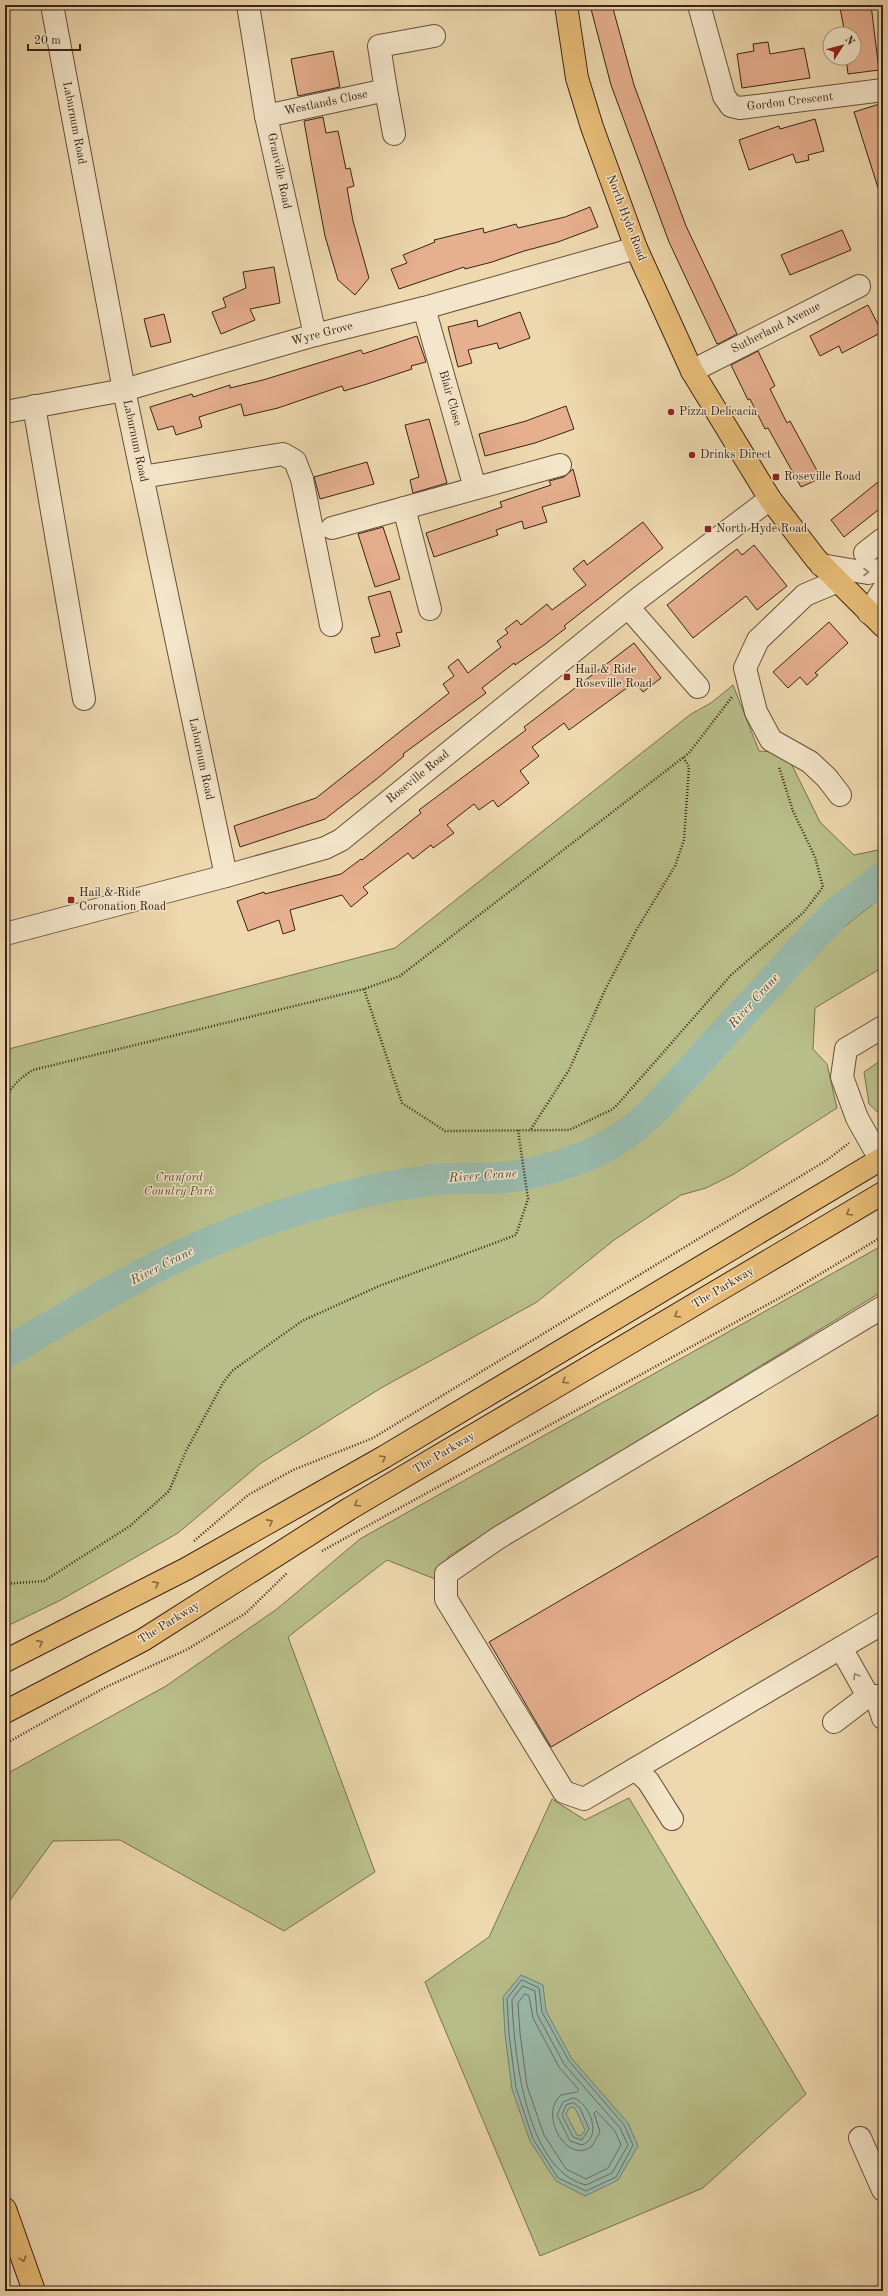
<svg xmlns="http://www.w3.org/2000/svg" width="888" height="2296" font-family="'Old Standard TT',serif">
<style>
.green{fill:#b9bf8a;stroke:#797150}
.water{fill:#99baac;stroke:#737e70;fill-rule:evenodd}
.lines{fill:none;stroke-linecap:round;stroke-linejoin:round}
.shore{stroke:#696e60;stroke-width:1}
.river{stroke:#99baac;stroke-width:31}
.building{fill:#e6af8e;stroke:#392315}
.minor-casing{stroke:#66503b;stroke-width:24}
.major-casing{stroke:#392315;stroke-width:24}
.highway-casing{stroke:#392315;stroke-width:24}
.path{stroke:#392315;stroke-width:2.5;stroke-dasharray:1 2;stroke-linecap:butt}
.minor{stroke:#f4e6ca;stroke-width:22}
.major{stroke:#e7bc77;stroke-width:22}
.highway{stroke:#e7bc77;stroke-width:22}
.oneway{stroke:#968470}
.oneway2{stroke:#876841}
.poi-dot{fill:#8f2418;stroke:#f4e6ca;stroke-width:1.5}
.labels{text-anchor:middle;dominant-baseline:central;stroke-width:3;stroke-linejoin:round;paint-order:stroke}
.street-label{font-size:12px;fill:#392315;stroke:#f4e6ca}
.poi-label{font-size:12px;fill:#392315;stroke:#f4e6ca;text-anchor:start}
.park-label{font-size:12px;font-style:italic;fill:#594a32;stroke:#f4e6ca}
.water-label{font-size:13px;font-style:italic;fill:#51493b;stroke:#f4e6ca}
</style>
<rect width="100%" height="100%" fill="#eed8ae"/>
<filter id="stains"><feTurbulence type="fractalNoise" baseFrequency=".005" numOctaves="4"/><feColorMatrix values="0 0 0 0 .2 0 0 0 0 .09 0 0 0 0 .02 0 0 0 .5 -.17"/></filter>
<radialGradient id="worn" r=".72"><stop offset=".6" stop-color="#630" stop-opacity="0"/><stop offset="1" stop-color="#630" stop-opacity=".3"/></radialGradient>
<g class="green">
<path d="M 733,685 L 759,751 L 786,753 L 820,822 L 854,855 L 883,849 L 883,867 L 854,889 L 826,915 L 627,1127 L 598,1142 L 549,1159 L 507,1169 L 511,1187 L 536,1185 L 610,1157 L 655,1125 L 840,930 L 883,896 L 883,967 L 815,1008 L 813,1049 L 827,1064 L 837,1108 L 734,1174 L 706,1188 L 681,1195 L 614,1240 L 537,1302 L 381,1388 L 261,1463 L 178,1533 L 59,1601 L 5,1627 L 5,1050 L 395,948 L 691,714 L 711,703 Z"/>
<path d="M 883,1059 L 883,1117 L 869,1104 L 864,1072 Z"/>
<path d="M 883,1245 L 883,1291 L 449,1556 L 435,1579 L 387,1560 L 288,1637 L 375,1872 L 284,1931 L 120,1840 L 53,1841 L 5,1907 L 5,1781 L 10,1772 L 166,1686 L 277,1609 L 360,1539 Z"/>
<path d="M 629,1798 L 806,2094 L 703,2188 L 540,2256 L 425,1982 L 489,1937 L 552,1799 L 585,1820 Z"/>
</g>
<g class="water">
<path d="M 883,867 L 883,896 L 869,907 L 854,889 Z"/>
<path d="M 521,1975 L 543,1985 L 546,2011 L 572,2059 L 628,2123 L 638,2146 L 618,2180 L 585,2196 L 556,2181 L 530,2141 L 512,2089 L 505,2034 L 503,1997 ZM 573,2107 L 576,2110 L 585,2130 L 581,2136 L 577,2135 L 566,2114 L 569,2108 Z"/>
</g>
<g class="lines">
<g class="shore">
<path d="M 883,872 L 860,890 L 870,901 L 883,893"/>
<path d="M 522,1980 L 539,1988 L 542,2012 L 569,2061 L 624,2125 L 633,2145 L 616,2177 L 586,2191 L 558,2178 L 533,2139 L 516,2088 L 509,2034 L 507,1999 Z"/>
<path d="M 523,1986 L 535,1991 L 537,2014 L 564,2064 L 620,2128 L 628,2145 L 612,2173 L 586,2185 C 525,2170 514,2052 512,2000 Z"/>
<path d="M 525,1994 L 529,1996 L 533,2018 L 559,2067 L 579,2090 L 577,2092 L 561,2095 C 538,2114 567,2166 592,2146 L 600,2132 L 594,2113 L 596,2111 L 615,2131 L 621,2145 L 608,2168 L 586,2179 L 566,2169 L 544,2135 L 527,2086 L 520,2033 L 518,2003 Z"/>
<path d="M 574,2098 C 590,2104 603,2137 582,2145 L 570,2141 L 557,2115 L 563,2102 Z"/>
<path d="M 574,2103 L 580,2108 L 589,2129 L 582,2140 L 573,2137 L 562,2115 L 566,2105 Z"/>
</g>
<path class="river" d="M 5,1353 C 95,1300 181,1246 282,1215 C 331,1199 381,1186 432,1180 C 454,1177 477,1179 499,1178 C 529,1176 581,1161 607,1146 C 624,1137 638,1125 652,1112 L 805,945 L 838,911 L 883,877"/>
</g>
<g class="building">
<path d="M 590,5 L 612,5 L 634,85 L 686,226 L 737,334 L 720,343 L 717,344 L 669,242 L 611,85 Z"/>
<path d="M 855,5 L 871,5 L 879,70 L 848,74 L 846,58 L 854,58 L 854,34 L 845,34 L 840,8 Z"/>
<path d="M 768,42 L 770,54 L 804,48 L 810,78 L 742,88 L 737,54 L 754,51 L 753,44 Z"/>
<path d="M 333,51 L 340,87 L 298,96 L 291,59 Z"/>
<path d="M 883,103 L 883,193 L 880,194 L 854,112 Z"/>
<path d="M 323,117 L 326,133 L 338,131 L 346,169 L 350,168 L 354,186 L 347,188 L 353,221 L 369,278 L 355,295 L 338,280 L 325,236 L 311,161 L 304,121 Z"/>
<path d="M 815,119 L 824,151 L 808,155 L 809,160 L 796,163 L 793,154 L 749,170 L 739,140 L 779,126 L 780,129 Z"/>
<path d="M 590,207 L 598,227 L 558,242 L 524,251 L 492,262 L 465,269 L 464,267 L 399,289 L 391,269 L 407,263 L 403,255 L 435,242 L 434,240 L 483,228 L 484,233 L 516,224 L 518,228 L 565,217 Z"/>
<path d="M 842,230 L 851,250 L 790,275 L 781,255 Z"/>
<path d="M 274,267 L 280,303 L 250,309 L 255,320 L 221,334 L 212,312 L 226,307 L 223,298 L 246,288 L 243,272 Z"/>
<path d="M 868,305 L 882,332 L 842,353 L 839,346 L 820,356 L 810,336 Z"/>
<path d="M 520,312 L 530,338 L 499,349 L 497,343 L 468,350 L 472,363 L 458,367 L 448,327 L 477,320 L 478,327 Z"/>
<path d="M 164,314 L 171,342 L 151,347 L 144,319 Z"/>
<path d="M 417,336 L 426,362 L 411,366 L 412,369 L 367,384 L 344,391 L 342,386 L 278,408 L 244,416 L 241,404 L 199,417 L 202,427 L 176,435 L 173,426 L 158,430 L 150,407 L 192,394 L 193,397 L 230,385 L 230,388 L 263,380 L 361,350 L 363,354 Z"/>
<path d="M 758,351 L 775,386 L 770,389 L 787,423 L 790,421 L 821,478 L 801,487 L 768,428 L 765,429 L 750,399 L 748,400 L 731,365 Z"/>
<path d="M 566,406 L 574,429 L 535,443 L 485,456 L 479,434 L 526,421 Z"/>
<path d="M 429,419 L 447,483 L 413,493 L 410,480 L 419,477 L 405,425 Z"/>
<path d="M 367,462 L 374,484 L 320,499 L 314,477 Z"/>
<path d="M 573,469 L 580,496 L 542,507 L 547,522 L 524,529 L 522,521 L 496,530 L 498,535 L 434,557 L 426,533 L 502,507 L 500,502 L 551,485 L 549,481 L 564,477 Z"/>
<path d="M 883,478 L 883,506 L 844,537 L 831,520 Z"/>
<path d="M 643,522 L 663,548 L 564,626 L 566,628 L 544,645 L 515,665 L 514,663 L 482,688 L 486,693 L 403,754 L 404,756 L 378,778 L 325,819 L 240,847 L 234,826 L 316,798 L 449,693 L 443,684 L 454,676 L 448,667 L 458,659 L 468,673 L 501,647 L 497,641 L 508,633 L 505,629 L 517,620 L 521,625 L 547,604 L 552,610 L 586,585 L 573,569 L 584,560 L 587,565 Z"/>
<path d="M 383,527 L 400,579 L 375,587 L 358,534 Z"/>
<path d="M 754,545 L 787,586 L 757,610 L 746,596 L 693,638 L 667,605 L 737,549 L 742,555 Z"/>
<path d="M 390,591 L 402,632 L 396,633 L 400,646 L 375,653 L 371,638 L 380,636 L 368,597 Z"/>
<path d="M 829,622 L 848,643 L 815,673 L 818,675 L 807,685 L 800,677 L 788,688 L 773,672 Z"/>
<path d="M 634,643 L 661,678 L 643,692 L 635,682 L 569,730 L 564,723 L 532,747 L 539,756 L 520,771 L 529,783 L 498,807 L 493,800 L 479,810 L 474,804 L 447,825 L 454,833 L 433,848 L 431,845 L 413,859 L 408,853 L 363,887 L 368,893 L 351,907 L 342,895 L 290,910 L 295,930 L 283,934 L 279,920 L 248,931 L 237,901 L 264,892 L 265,894 L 341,874 L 361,859 L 362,860 L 421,813 L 419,810 L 526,730 L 524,727 Z"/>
<path d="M 883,1412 L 883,1553 L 551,1747 L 489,1642 Z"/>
</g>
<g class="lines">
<defs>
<g id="minor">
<path d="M 52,5 L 124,390 L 226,876"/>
<path d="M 248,5 L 266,116 L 315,335"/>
<path d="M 699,5 L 724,96 L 731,106 L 740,108 L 883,90"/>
<path d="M 386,90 L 394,134"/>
<path d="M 266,116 L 386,90 L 379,46 L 434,36"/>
<path d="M 424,308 L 475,488"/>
<path d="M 692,371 L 859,286"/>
<path d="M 34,406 L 84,699"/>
<path d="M 5,412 L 124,390 L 315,335 L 424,308 L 636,248"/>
<path d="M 142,477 L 283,454 L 295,461 L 302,479 L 331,625"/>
<path d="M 404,508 L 430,609"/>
<path d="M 332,528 L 560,465"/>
<path d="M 865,553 L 883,539"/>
<path d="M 821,565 L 868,573 L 883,569"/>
<path d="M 838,581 L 805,595 L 758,640 L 745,668 L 756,712 L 771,740 L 810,762 L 827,778 L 840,795"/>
<path d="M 628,607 L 698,687"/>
<path d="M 869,613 L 883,590"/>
<path d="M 5,934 L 226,876 L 325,848 L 341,840 L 639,598 L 770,499"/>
<path d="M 880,1159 L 857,1118 L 842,1077 L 846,1049 L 883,1027"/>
<path d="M 883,1307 L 498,1538 L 446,1574 L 446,1599 L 564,1792 L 584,1799 L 883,1623"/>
<path d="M 841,1648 L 868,1696 L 883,1696"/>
<path d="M 876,1697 L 883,1718"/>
<path d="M 834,1722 L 868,1696"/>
<path d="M 635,1769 L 648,1781 L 672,1819"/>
<path d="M 860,2138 L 883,2190"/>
</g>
<path id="major" d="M 566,5 L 577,78 L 592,127 L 636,248 L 692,371 L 770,499 L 816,559 L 883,626"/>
<g id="highway">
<path d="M 5,1661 L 186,1569 L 384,1457 L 883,1158"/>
<path d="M 5,1712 L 143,1640 L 349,1509 L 883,1193"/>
<path d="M 5,2209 L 34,2291"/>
</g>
</defs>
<use href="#minor" class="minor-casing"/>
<use href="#major" class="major-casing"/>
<use href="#highway" class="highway-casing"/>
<g class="path">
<path d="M 364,989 L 402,1103 L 445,1131 L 569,1130 L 613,1109 L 618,1104 L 731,975 L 804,912 L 823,887 L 815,857 L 793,811 L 779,767"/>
<path d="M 5,1100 C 11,1086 20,1078 33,1070 L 364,989 L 400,976 L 689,753 L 732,697"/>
<path d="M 531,1129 L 569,1070 L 606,988 L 637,929 L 675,866 L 684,840 L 689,767 L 683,757"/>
<path d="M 194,1541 L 248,1495 L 293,1470 L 373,1438 L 827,1160 L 849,1143"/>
<path d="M 322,1551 L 792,1291 L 883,1236"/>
<path d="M 5,1584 L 44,1581 L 130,1526 L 169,1491 L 186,1451 L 223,1383 L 232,1371 L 302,1321 L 379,1286 L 516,1235 L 528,1199 L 518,1130"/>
<path d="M 5,1744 L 104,1688 L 188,1649 L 246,1613 L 287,1573"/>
</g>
<use href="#minor" class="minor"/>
<use href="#major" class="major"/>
<use href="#highway" class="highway"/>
</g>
<defs><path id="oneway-chevron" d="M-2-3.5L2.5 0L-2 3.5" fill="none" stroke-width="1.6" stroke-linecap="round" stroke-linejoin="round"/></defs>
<g class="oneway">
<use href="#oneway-chevron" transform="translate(866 572)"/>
<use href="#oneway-chevron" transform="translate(856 1676) rotate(-120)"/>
</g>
<g class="oneway2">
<use href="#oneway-chevron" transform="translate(849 1213) rotate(149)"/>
<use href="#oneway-chevron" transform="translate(677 1315) rotate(149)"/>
<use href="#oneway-chevron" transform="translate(565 1381) rotate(149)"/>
<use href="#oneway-chevron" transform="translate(383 1458) rotate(-30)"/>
<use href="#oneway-chevron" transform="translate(357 1504) rotate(149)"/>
<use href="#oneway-chevron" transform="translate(270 1522) rotate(-29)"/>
<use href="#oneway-chevron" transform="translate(156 1584) rotate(-27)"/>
<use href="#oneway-chevron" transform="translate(40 1643) rotate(-27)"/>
<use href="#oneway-chevron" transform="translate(23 2259) rotate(70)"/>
</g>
<g class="poi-dot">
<circle cx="671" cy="412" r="4"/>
<circle cx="692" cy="455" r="4"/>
<rect x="772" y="473" width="8" height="8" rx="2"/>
<rect x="704" y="525" width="8" height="8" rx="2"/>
<rect x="563" y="673" width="8" height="8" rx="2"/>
<rect x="67" y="896" width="8" height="8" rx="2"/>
</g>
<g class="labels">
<g class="street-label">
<text transform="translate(790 102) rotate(-7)">Gordon Crescent</text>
<text transform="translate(326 103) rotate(-12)">Westlands Close</text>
<text transform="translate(74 123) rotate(79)">Laburnum Road</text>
<text transform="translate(279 171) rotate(78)">Granville Road</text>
<text transform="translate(626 218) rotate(69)">North Hyde Road</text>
<text transform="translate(776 328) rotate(-27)">Sutherland Avenue</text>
<text transform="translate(322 334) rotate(-15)">Wyre Grove</text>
<text transform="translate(450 398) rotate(74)">Blair Close</text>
<text transform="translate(135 441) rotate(78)">Laburnum Road</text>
<text transform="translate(201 759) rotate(78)">Laburnum Road</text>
<text transform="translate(418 777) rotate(-39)">Roseville Road</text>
<text transform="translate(723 1288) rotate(-31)">The Parkway</text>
<text transform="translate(444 1453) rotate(-31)">The Parkway</text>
<text transform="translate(169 1623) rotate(-32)">The Parkway</text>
</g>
<g class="poi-label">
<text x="679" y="412">Pizza Delicacia</text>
<text x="700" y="455">Drinks Direct</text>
<text x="784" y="477">Roseville Road</text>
<text x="716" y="529">North Hyde Road</text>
<text x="575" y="670">Hail &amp; Ride<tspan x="575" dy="14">Roseville Road</tspan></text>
<text x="79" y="893">Hail &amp; Ride<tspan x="79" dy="14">Coronation Road</tspan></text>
</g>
<g class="park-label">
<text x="179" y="1178">Cranford<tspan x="179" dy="14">Country Park</tspan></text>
</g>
<g class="water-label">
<text transform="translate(754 1001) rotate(-48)">River Crane</text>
<text transform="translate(483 1176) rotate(-4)">River Crane</text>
<text transform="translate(162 1266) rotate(-27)">River Crane</text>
</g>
</g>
<rect width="888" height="2296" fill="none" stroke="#eed8ae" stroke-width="20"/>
<rect x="6" y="6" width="876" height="2284" fill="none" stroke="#392315" stroke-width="2"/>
<rect x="10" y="10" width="868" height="2276" fill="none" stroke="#392315"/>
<g transform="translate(842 46) rotate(54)"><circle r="19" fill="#f4e6ca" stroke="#a99882"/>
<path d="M0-3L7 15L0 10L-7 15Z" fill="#8f2418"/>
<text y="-6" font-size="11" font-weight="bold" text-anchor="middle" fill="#392315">N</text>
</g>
<path d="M28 44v6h52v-6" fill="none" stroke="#392315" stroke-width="2"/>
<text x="34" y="44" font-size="12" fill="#392315" stroke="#f4e6ca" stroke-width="3" paint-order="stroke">20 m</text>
<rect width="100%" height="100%" filter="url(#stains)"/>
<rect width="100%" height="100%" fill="url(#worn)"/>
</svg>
